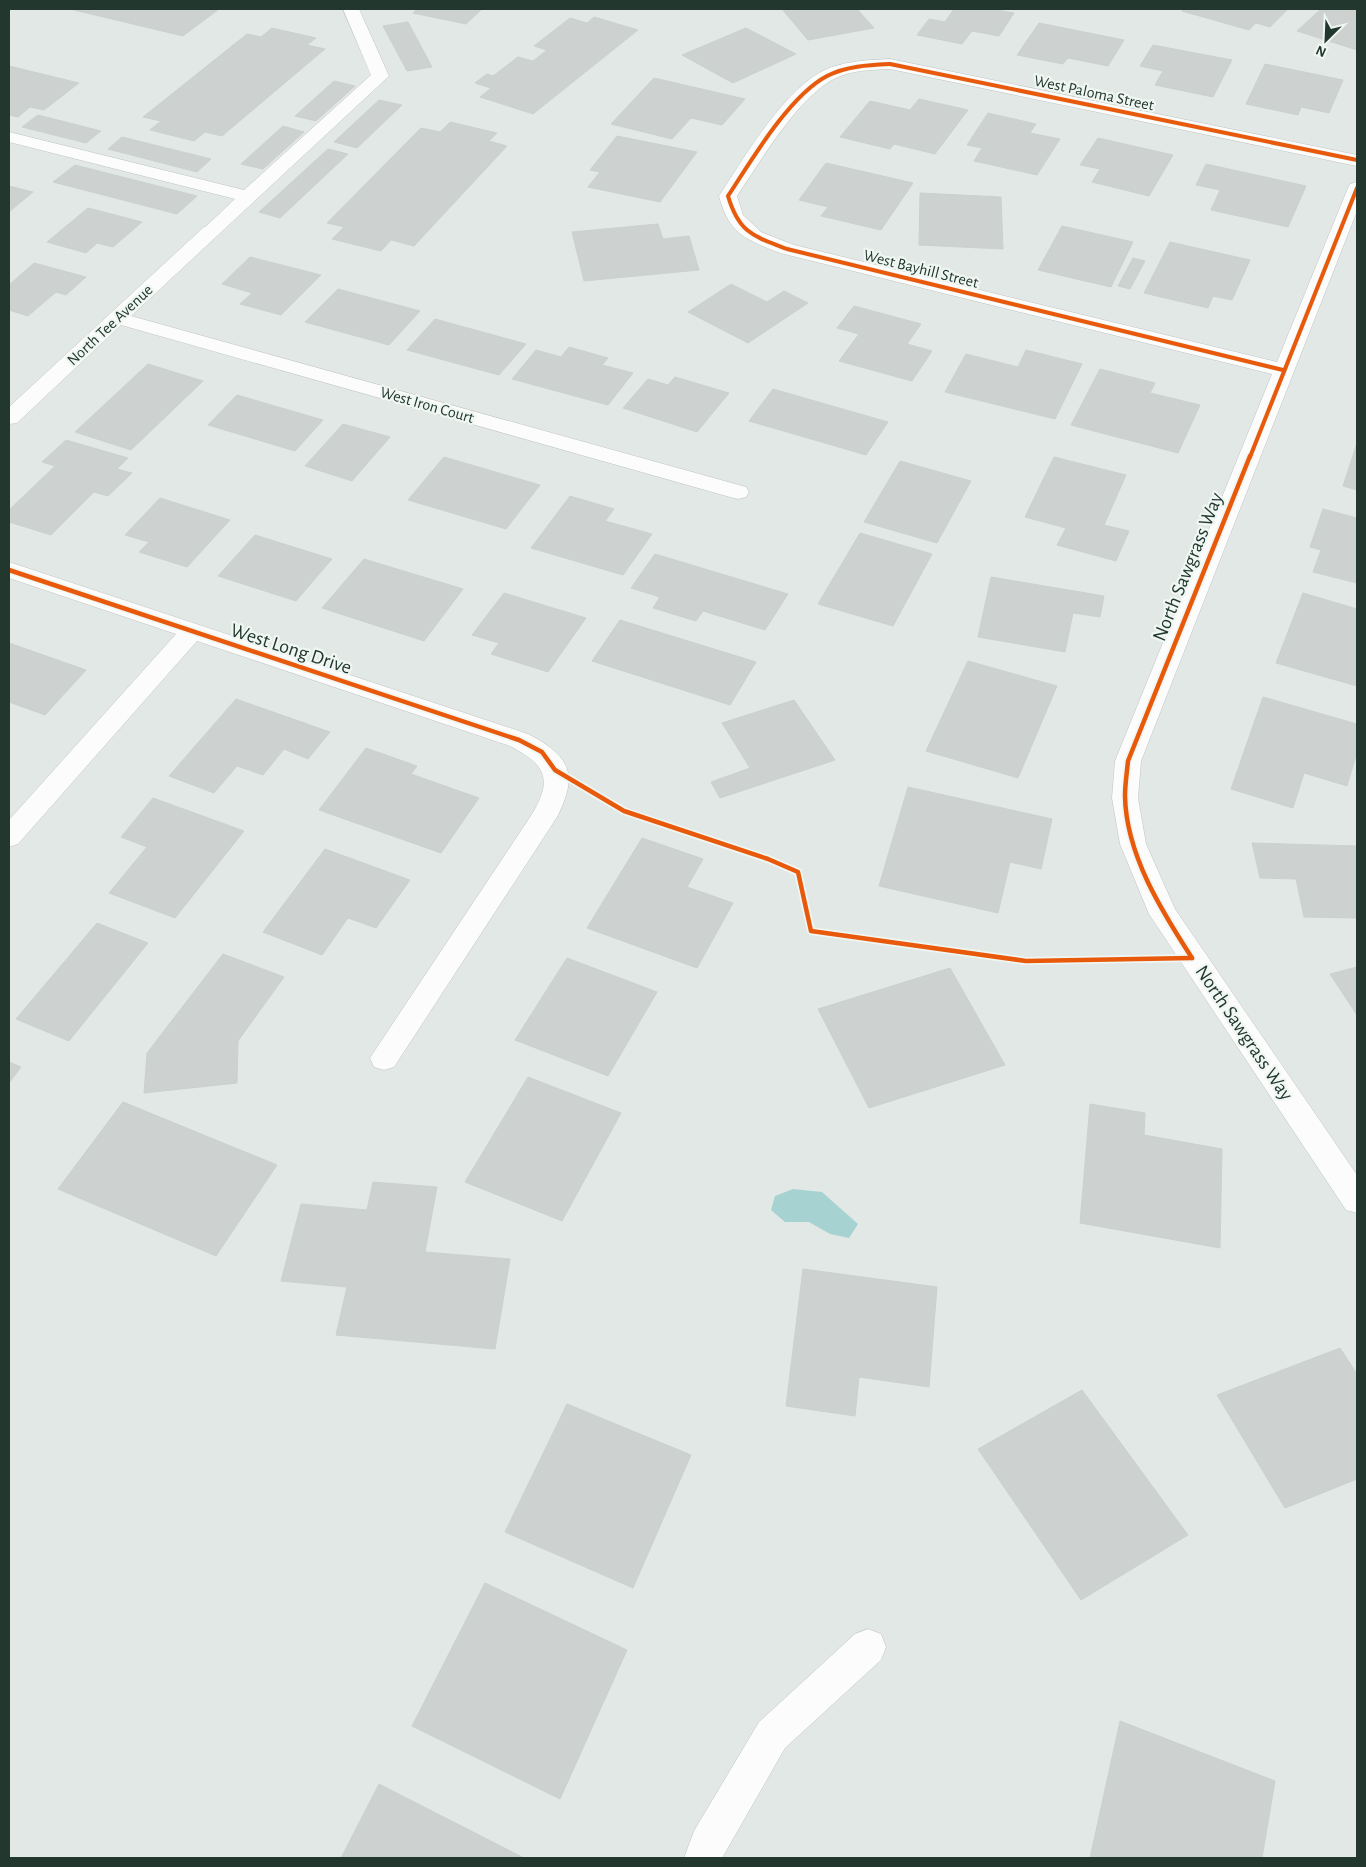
<svg xmlns="http://www.w3.org/2000/svg" width="1366" height="1867" font-family="'Alegreya Sans',sans-serif">
<style>
.water{fill:#a6d3d1}
.building{fill:#cdd1cf;stroke:#cbd1ce}
.lines{fill:none;stroke-linecap:round;stroke-linejoin:round}
.service-casing{stroke:#bfc4c2;stroke-width:1}
.minor-casing{stroke:#bfc4c2;stroke-width:1}
.service{fill:#fbfcfb;fill-rule:evenodd}
.minor{fill:#fbfcfb;fill-rule:evenodd}
.cycleway-far1-casing{stroke:#f0f7f2;stroke-width:5.5}
.cycleway-casing{stroke:#f0f7f2;stroke-width:8}
.cycleway-far1{stroke:#e8590c;stroke-width:4}
.cycleway{stroke:#e8590c;stroke-width:4.5}
.labels{text-anchor:middle;dominant-baseline:central;stroke-width:4.5;stroke-linejoin:round;paint-order:stroke}
.far-street-label{font-size:16px;fill:#22382f;stroke:#f0f7f2}
.street-label{font-size:20px;fill:#22382f;stroke:#f0f7f2}
</style>
<rect width="100%" height="100%" fill="#e2e8e5"/>
<path class="water" d="M 793,1189 L 822,1192 L 858,1224 L 849,1238 L 830,1234 L 809,1222 L 785,1222 L 771,1210 L 775,1196 Z"/>
<g class="building">
<path d="M 70,9 L 219,9 L 183,36 Z"/>
<path d="M 417,9 L 482,9 L 466,24 L 413,13 Z"/>
<path d="M 782,9 L 857,9 L 874,28 L 808,40 Z"/>
<path d="M 954,9 L 990,9 L 1014,13 L 999,36 L 972,31 L 962,44 L 917,35 L 929,19 L 945,22 Z"/>
<path d="M 1184,9 L 1288,9 L 1270,27 L 1256,23 L 1249,30 L 1182,11 Z"/>
<path d="M 1321,9 L 1357,9 L 1357,50 L 1297,31 Z"/>
<path d="M 594,17 L 638,30 L 533,114 L 480,97 L 491,88 L 475,83 L 487,74 L 493,76 L 518,57 L 533,61 L 547,50 L 534,46 L 570,18 L 587,23 Z"/>
<path d="M 408,22 L 432,67 L 407,71 L 383,26 Z"/>
<path d="M 1039,23 L 1124,40 L 1108,66 L 1068,58 L 1063,64 L 1017,55 Z"/>
<path d="M 272,28 L 316,38 L 307,45 L 325,49 L 222,136 L 205,132 L 194,141 L 150,130 L 161,121 L 143,117 L 247,34 L 261,37 Z"/>
<path d="M 746,28 L 796,54 L 733,83 L 682,55 Z"/>
<path d="M 1153,45 L 1232,60 L 1213,97 L 1155,85 L 1163,71 L 1140,66 Z"/>
<path d="M 1265,64 L 1343,80 L 1329,113 L 1301,107 L 1298,115 L 1246,104 Z"/>
<path d="M 9,66 L 79,83 L 44,110 L 30,107 L 18,117 L 9,115 Z"/>
<path d="M 654,78 L 745,99 L 722,125 L 691,118 L 672,139 L 611,124 Z"/>
<path d="M 334,81 L 355,86 L 316,121 L 295,116 Z"/>
<path d="M 919,99 L 968,110 L 935,154 L 894,144 L 890,149 L 840,137 L 870,101 L 910,110 Z"/>
<path d="M 379,100 L 402,105 L 357,148 L 334,142 Z"/>
<path d="M 988,113 L 1036,124 L 1030,133 L 1060,139 L 1037,175 L 974,161 L 982,148 L 967,145 Z"/>
<path d="M 38,115 L 101,131 L 86,143 L 22,127 Z"/>
<path d="M 450,122 L 497,133 L 489,141 L 507,146 L 414,246 L 391,240 L 381,251 L 332,239 L 344,227 L 327,223 L 421,128 L 440,132 Z"/>
<path d="M 283,126 L 304,132 L 263,169 L 241,164 Z"/>
<path d="M 617,136 L 697,152 L 660,202 L 588,187 L 600,172 L 590,170 Z"/>
<path d="M 122,137 L 211,159 L 197,172 L 108,149 Z"/>
<path d="M 1098,138 L 1173,155 L 1149,196 L 1092,182 L 1100,169 L 1080,165 Z"/>
<path d="M 328,149 L 348,154 L 280,218 L 259,212 Z"/>
<path d="M 826,163 L 913,183 L 881,230 L 821,216 L 828,207 L 799,200 Z"/>
<path d="M 1206,164 L 1306,186 L 1288,227 L 1211,210 L 1220,190 L 1196,185 Z"/>
<path d="M 75,165 L 197,196 L 177,214 L 53,182 Z"/>
<path d="M 9,186 L 33,192 L 9,212 Z"/>
<path d="M 920,193 L 1001,197 L 1003,249 L 919,245 Z"/>
<path d="M 88,208 L 142,222 L 113,247 L 97,243 L 86,253 L 47,242 Z"/>
<path d="M 658,224 L 663,239 L 689,236 L 699,270 L 584,281 L 572,232 Z"/>
<path d="M 1062,226 L 1133,242 L 1111,287 L 1038,270 Z"/>
<path d="M 1170,242 L 1250,260 L 1232,300 L 1213,296 L 1208,308 L 1144,293 Z"/>
<path d="M 250,257 L 321,275 L 281,315 L 240,304 L 252,293 L 222,284 Z"/>
<path d="M 1133,258 L 1145,261 L 1130,289 L 1118,286 Z"/>
<path d="M 34,263 L 86,277 L 66,295 L 56,292 L 28,316 L 9,310 L 9,285 Z"/>
<path d="M 731,284 L 767,302 L 784,291 L 808,303 L 748,343 L 688,312 Z"/>
<path d="M 338,289 L 420,311 L 389,345 L 305,322 Z"/>
<path d="M 854,306 L 921,324 L 907,344 L 932,351 L 912,381 L 839,361 L 859,334 L 837,328 Z"/>
<path d="M 435,319 L 526,344 L 499,375 L 407,350 Z"/>
<path d="M 569,347 L 608,358 L 602,365 L 633,373 L 608,405 L 512,379 L 536,350 L 561,357 Z"/>
<path d="M 1026,350 L 1082,364 L 1055,419 L 945,392 L 966,354 L 1018,367 Z"/>
<path d="M 148,364 L 203,381 L 131,450 L 75,432 Z"/>
<path d="M 1100,369 L 1155,383 L 1150,393 L 1200,405 L 1178,453 L 1071,425 Z"/>
<path d="M 675,377 L 729,393 L 697,432 L 623,408 L 648,379 L 668,385 Z"/>
<path d="M 773,389 L 888,422 L 866,455 L 749,421 Z"/>
<path d="M 237,395 L 323,420 L 295,451 L 208,425 Z"/>
<path d="M 343,424 L 390,437 L 352,481 L 305,466 Z"/>
<path d="M 66,440 L 128,458 L 117,469 L 132,473 L 108,496 L 94,492 L 51,535 L 9,522 L 9,510 L 55,466 L 42,462 Z"/>
<path d="M 1357,443 L 1357,490 L 1343,486 Z"/>
<path d="M 444,457 L 540,485 L 506,529 L 408,500 Z"/>
<path d="M 1054,457 L 1126,475 L 1104,525 L 1129,531 L 1116,561 L 1057,545 L 1066,528 L 1025,517 Z"/>
<path d="M 900,461 L 971,481 L 937,543 L 864,522 Z"/>
<path d="M 570,496 L 614,509 L 605,521 L 652,534 L 623,575 L 531,548 Z"/>
<path d="M 160,498 L 230,520 L 187,567 L 139,552 L 149,542 L 125,535 Z"/>
<path d="M 1323,509 L 1357,518 L 1357,583 L 1313,572 L 1321,550 L 1310,547 Z"/>
<path d="M 860,533 L 932,554 L 893,626 L 818,604 Z"/>
<path d="M 255,535 L 332,559 L 296,601 L 218,576 Z"/>
<path d="M 655,554 L 788,594 L 765,630 L 703,611 L 696,621 L 653,608 L 660,597 L 631,588 Z"/>
<path d="M 364,559 L 463,589 L 424,641 L 322,608 Z"/>
<path d="M 991,577 L 1104,596 L 1100,617 L 1073,613 L 1065,652 L 978,637 Z"/>
<path d="M 504,593 L 586,618 L 548,672 L 491,654 L 499,643 L 472,635 Z"/>
<path d="M 1303,593 L 1357,609 L 1357,686 L 1276,663 Z"/>
<path d="M 620,620 L 756,662 L 730,705 L 592,661 Z"/>
<path d="M 9,643 L 86,670 L 45,715 L 9,702 Z"/>
<path d="M 968,661 L 1057,686 L 1018,778 L 926,751 Z"/>
<path d="M 1263,697 L 1357,724 L 1357,752 L 1347,786 L 1304,773 L 1293,808 L 1231,789 Z"/>
<path d="M 236,699 L 330,732 L 308,759 L 284,749 L 263,775 L 237,766 L 214,793 L 169,776 Z"/>
<path d="M 794,700 L 835,760 L 720,798 L 711,782 L 750,768 L 722,723 Z"/>
<path d="M 366,748 L 417,766 L 411,774 L 479,798 L 441,853 L 319,810 Z"/>
<path d="M 908,787 L 1052,819 L 1041,869 L 1010,862 L 998,913 L 879,886 Z"/>
<path d="M 153,798 L 244,831 L 175,918 L 109,893 L 147,847 L 121,837 Z"/>
<path d="M 642,838 L 703,859 L 687,887 L 733,903 L 697,968 L 587,928 Z"/>
<path d="M 1252,843 L 1357,846 L 1357,918 L 1304,917 L 1296,879 L 1260,878 Z"/>
<path d="M 325,849 L 410,880 L 376,928 L 348,918 L 322,955 L 263,932 Z"/>
<path d="M 97,923 L 148,943 L 69,1041 L 16,1019 Z"/>
<path d="M 223,954 L 284,977 L 238,1041 L 237,1083 L 144,1093 L 147,1053 Z"/>
<path d="M 567,958 L 657,992 L 608,1076 L 515,1040 Z"/>
<path d="M 1357,967 L 1357,1015 L 1330,974 Z"/>
<path d="M 950,968 L 1005,1065 L 869,1108 L 818,1009 Z"/>
<path d="M 9,1062 L 21,1067 L 9,1083 Z"/>
<path d="M 528,1077 L 621,1113 L 562,1221 L 465,1182 Z"/>
<path d="M 123,1102 L 277,1165 L 216,1256 L 58,1189 Z"/>
<path d="M 1090,1104 L 1145,1113 L 1144,1135 L 1222,1149 L 1220,1248 L 1080,1223 Z"/>
<path d="M 373,1182 L 437,1187 L 425,1252 L 510,1259 L 495,1349 L 336,1335 L 347,1287 L 281,1281 L 301,1204 L 367,1210 Z"/>
<path d="M 803,1269 L 937,1287 L 929,1387 L 859,1377 L 855,1416 L 786,1406 Z"/>
<path d="M 1340,1348 L 1357,1374 L 1357,1479 L 1285,1508 L 1217,1395 Z"/>
<path d="M 1082,1390 L 1188,1535 L 1081,1600 L 978,1449 Z"/>
<path d="M 567,1404 L 691,1455 L 633,1588 L 505,1532 Z"/>
<path d="M 485,1583 L 627,1650 L 560,1799 L 412,1726 Z"/>
<path d="M 1120,1721 L 1275,1781 L 1262,1858 L 1090,1858 Z"/>
<path d="M 379,1784 L 524,1858 L 341,1858 Z"/>
</g>
<g class="lines">
<defs>
<path id="service" d="M 343,9 L 359,9 L 389,76 L 218,235 L 204,235 L 201,231 L 235,199 L 9,142 L 9,132 L 244,190 L 371,75 Z"/>
<g id="minor">
<path d="M 890,59 L 1357,155 L 1357,166 L 890,69 C 871,70 851,70 834,79 C 798,97 760,162 737,196 L 743,215 L 761,232 L 794,245 L 1277,362 L 1348,188 L 1350,184 L 1357,182 L 1357,211 L 1141,761 L 1138,798 L 1146,844 L 1175,909 L 1357,1175 L 1357,1213 L 1346,1210 L 1149,914 L 1120,844 L 1112,798 L 1115,761 L 1272,374 L 780,253 C 745,239 729,234 719,196 C 743,159 781,95 819,73 C 840,61 867,60 890,59 Z"/>
<path d="M 211,225 L 218,227 L 221,231 L 218,235 L 131,316 L 746,487 L 749,492 L 746,497 L 738,499 L 730,497 L 121,325 L 17,423 L 9,424 L 9,407 L 204,227 Z"/>
<path d="M 9,562 L 528,734 C 570,756 579,774 557,817 L 394,1067 L 384,1070 L 374,1067 L 370,1058 L 534,811 C 554,776 542,763 510,746 L 197,641 L 18,844 L 9,847 L 9,820 L 176,634 L 9,578 Z"/>
<path d="M 868,1629 L 881,1634 L 886,1647 L 881,1660 L 785,1748 L 722,1858 L 684,1858 L 694,1831 L 759,1722 L 855,1634 Z"/>
</g>
</defs>
<use href="#service" class="service-casing"/>
<use href="#minor" class="minor-casing"/>
<use href="#service" class="service"/>
<use href="#minor" class="minor"/>
<defs>
<g id="cycleway-far1">
<path d="M 1283,370 L 787,249 C 753,236 739,233 728,196 C 751,161 789,96 827,76 C 846,66 869,65 890,64 L 1357,160"/>
<path d="M 1250,457 L 1357,188"/>
</g>
<g id="cycleway">
<path d="M 9,570 L 519,740 L 542,752 L 555,770 L 624,811 L 768,859 L 798,872 L 811,931 L 1026,961 L 1192,958"/>
<path d="M 1192,958 C 1161,910 1126,854 1125,796 C 1125,784 1127,772 1128,761 L 1250,456"/>
</g>
</defs>
<use href="#cycleway-far1" class="cycleway-far1-casing"/>
<use href="#cycleway" class="cycleway-casing"/>
<use href="#cycleway-far1" class="cycleway-far1"/>
<use href="#cycleway" class="cycleway"/>
</g>
<g class="labels">
<g class="far-street-label">
<text transform="translate(1094 93) rotate(12)">West Paloma Street</text>
<text transform="translate(921 269) rotate(14)">West Bayhill Street</text>
<text transform="translate(110 325) rotate(-43)">North Tee Avenue</text>
<text transform="translate(427 405) rotate(16)">West Iron Court</text>
</g>
<g class="street-label">
<text transform="translate(1188 567) rotate(-68)">North Sawgrass Way</text>
<text transform="translate(291 649) rotate(18)">West Long Drive</text>
<text transform="translate(1244 1033) rotate(56)">North Sawgrass Way</text>
</g>
</g>
<rect width="1366" height="1867" fill="none" stroke="#22382f" stroke-width="20"/>
<g transform="translate(1326 40) rotate(204)" stroke="#f0f7f2" stroke-width="4" paint-order="stroke">
<path d="M0-4L9 19L0 12L-9 19Z" fill="#22382f"/>
<text y="-8" font-size="14" font-weight="bold" text-anchor="middle" fill="#22382f">N</text>
</g>
</svg>
